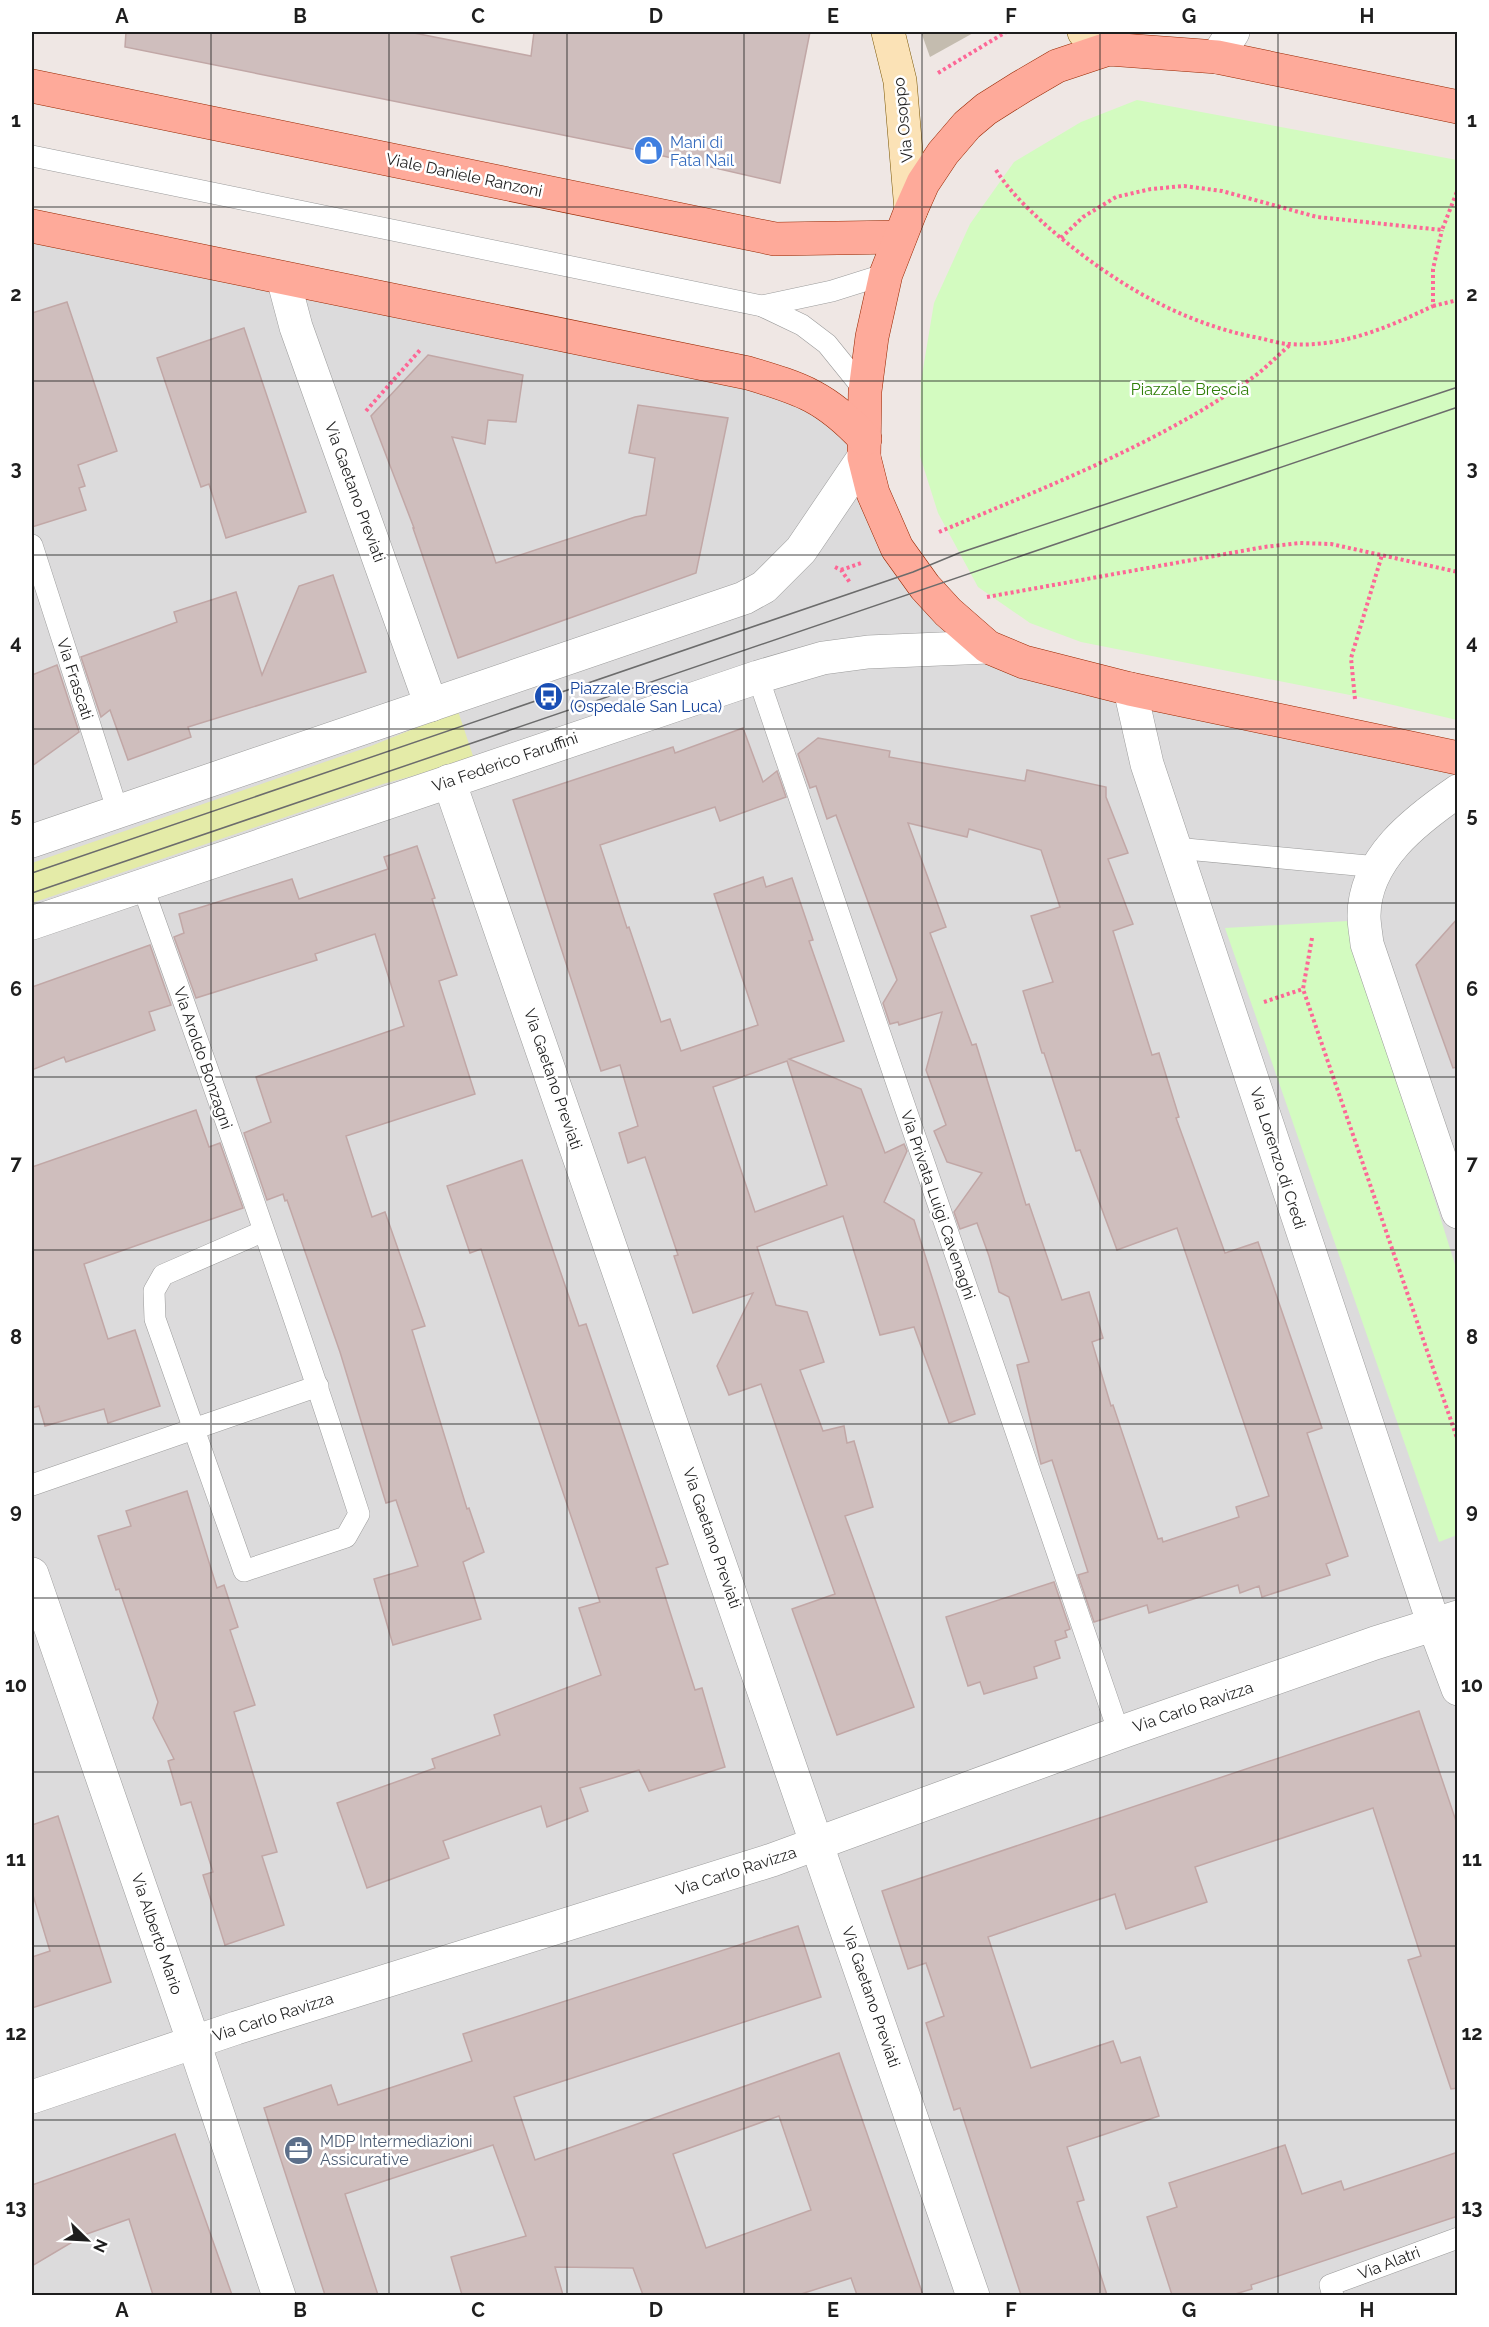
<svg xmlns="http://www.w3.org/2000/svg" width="1489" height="2327" font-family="Raleway,sans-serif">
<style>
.residential{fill:#dcdbdc}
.construction{fill:#c4bcaf}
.grass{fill:#e4eba8}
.park{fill:#d3fbc0}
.building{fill:#cfbebd;stroke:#c1a7a6;stroke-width:1.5;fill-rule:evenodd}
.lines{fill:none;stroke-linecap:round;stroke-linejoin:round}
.lane-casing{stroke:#9b9b9b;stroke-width:22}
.street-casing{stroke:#9b9b9b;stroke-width:34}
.secondary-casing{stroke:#785402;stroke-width:34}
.primary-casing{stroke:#982700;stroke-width:34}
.path{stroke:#fd6796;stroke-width:4;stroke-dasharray:3 3;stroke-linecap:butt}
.lane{stroke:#fff;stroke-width:21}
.street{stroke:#fff;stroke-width:33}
.secondary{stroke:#fbe2b6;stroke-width:33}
.primary{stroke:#feaa9a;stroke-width:33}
.tram{stroke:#6c6c6c;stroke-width:1.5}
.grid{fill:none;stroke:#1e1e1e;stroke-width:1.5;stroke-opacity:0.55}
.labels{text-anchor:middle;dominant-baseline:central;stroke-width:5;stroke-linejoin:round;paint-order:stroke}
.street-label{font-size:16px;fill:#1e1e1e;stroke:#fff}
.shop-label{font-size:16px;fill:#366cbe;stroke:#fff;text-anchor:start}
.park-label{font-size:16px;fill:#307f09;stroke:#fff}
.transit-label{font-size:16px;fill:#164399;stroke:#fff;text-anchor:start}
.service-label{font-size:16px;fill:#4e5e75;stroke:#fff;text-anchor:start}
.neatline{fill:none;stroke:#1e1e1e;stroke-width:2}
.grid-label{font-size:20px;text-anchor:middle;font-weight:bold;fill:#1e1e1e}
</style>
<rect width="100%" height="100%" fill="#efe7e4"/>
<g class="residential">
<path d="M 32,227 L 742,375 L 838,419 L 942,616 L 1125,693 L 1426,1619 L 1457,1710 L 1457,2295 L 32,2295 Z"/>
<path d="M 1135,694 L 1457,763 L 1457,1682 Z"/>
</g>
<path class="construction" d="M 921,32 L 975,32 L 930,57 Z"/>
<path class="grass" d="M 458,711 L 474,759 L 383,784 L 32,903 L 32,863 L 371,746 Z"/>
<g class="park">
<path d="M 1137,100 L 1457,160 L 1457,720 L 1355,696 L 1081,642 L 1030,623 L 978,587 L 938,513 L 920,456 L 921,381 L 934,303 L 970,224 L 1014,162 L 1081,122 Z"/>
<path d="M 1348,921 L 1457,1271 L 1457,1535 L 1439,1542 L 1225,928 Z"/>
</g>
<g class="building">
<path d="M 126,32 L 409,32 L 531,56 L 534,32 L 810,32 L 780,183 L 637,150 L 125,47 Z"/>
<path d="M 67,302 L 117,451 L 78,465 L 85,486 L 79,488 L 86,510 L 32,527 L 32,313 Z"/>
<path d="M 244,328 L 306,512 L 226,538 L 209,484 L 201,487 L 157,358 Z"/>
<path d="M 428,355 L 523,375 L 516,422 L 488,420 L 485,444 L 452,437 L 496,563 L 635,517 L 646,515 L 655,458 L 629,453 L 638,405 L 728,418 L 696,573 L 458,658 L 413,528 L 414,528 L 371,416 Z"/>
<path d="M 333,575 L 366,672 L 188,727 L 191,737 L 128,760 L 110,710 L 101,717 L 81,657 L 177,622 L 174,612 L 236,592 L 262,675 L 299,586 Z"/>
<path d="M 57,665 L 79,732 L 32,766 L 32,675 Z"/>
<path d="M 743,728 L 763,782 L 777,771 L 786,797 L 720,821 L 715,807 L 600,845 L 627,928 L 629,927 L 661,1022 L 670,1019 L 681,1051 L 758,1025 L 714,894 L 763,877 L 766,887 L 792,878 L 813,940 L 809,941 L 844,1041 L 789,1059 L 861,1089 L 885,1153 L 904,1144 L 907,1151 L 884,1202 L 914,1220 L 975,1414 L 949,1423 L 914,1327 L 880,1335 L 843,1216 L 757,1247 L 776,1305 L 807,1312 L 824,1362 L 800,1370 L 823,1431 L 844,1426 L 847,1443 L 854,1441 L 873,1507 L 845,1516 L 914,1707 L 837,1735 L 792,1609 L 835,1594 L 761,1384 L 729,1395 L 717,1366 L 753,1293 L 693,1313 L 674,1256 L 678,1255 L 645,1157 L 628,1163 L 619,1133 L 638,1126 L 620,1065 L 601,1071 L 513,800 L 673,747 L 675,753 ZM 787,1061 L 827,1185 L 755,1212 L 713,1087 Z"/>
<path d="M 818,738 L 890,751 L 889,757 L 1025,781 L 1027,770 L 1106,787 L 1106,797 L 1128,853 L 1108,859 L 1133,924 L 1113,931 L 1152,1055 L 1159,1053 L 1179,1117 L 1176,1118 L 1225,1253 L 1258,1242 L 1322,1428 L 1307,1433 L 1348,1556 L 1326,1564 L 1330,1575 L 1262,1597 L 1259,1586 L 1240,1593 L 1238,1585 L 1149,1613 L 1147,1605 L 1094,1622 L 1078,1575 L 1088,1572 L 1052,1460 L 1041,1464 L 1017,1365 L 1029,1362 L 1009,1297 L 999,1292 L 989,1256 L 977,1223 L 960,1229 L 954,1212 L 982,1173 L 947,1162 L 934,1131 L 946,1125 L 926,1070 L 942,1012 L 899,1025 L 898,1022 L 890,1024 L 883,1003 L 897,980 L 836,815 L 827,819 L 816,786 L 810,788 L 798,754 ZM 908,823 L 967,837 L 969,829 L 1041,850 L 1060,907 L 1031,916 L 1053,982 L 1023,991 L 1042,1053 L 1044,1053 L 1076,1151 L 1080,1150 L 1117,1250 L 1177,1228 L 1269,1496 L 1236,1507 L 1239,1517 L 1163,1542 L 1162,1538 L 1158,1539 L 1113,1405 L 1111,1406 L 1092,1342 L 1103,1338 L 1089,1292 L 1062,1300 L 1029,1204 L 1026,1205 L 976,1044 L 972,1045 L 930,933 L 946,927 Z"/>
<path d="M 417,846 L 435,898 L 432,899 L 457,975 L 439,981 L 475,1094 L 346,1136 L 372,1217 L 385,1212 L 425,1326 L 412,1330 L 467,1509 L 469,1508 L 484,1552 L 463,1562 L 481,1619 L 393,1645 L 374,1579 L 418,1566 L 396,1500 L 386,1503 L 340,1352 L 287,1200 L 285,1201 L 283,1194 L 267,1200 L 244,1133 L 271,1122 L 256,1077 L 404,1026 L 375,934 L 315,954 L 317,960 L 196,998 L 174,937 L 184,933 L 179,914 L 292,879 L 299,899 L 388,869 L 384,857 Z"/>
<path d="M 1458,918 L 1458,1067 L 1453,1068 L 1416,965 Z"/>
<path d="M 150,945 L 171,1005 L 149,1012 L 155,1030 L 66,1062 L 64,1057 L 32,1070 L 32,987 Z"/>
<path d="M 196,1110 L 209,1147 L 220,1143 L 243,1208 L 84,1264 L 108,1339 L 135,1330 L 160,1406 L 108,1423 L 104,1409 L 45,1426 L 39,1406 L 32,1408 L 32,1167 Z"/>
<path d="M 522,1160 L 579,1326 L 586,1324 L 668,1564 L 656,1568 L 695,1690 L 702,1688 L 725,1767 L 649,1791 L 639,1770 L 580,1788 L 588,1811 L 547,1827 L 541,1806 L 443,1841 L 449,1858 L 367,1888 L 337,1803 L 435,1768 L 432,1759 L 500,1735 L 494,1715 L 601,1675 L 579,1608 L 600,1602 L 481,1249 L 470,1253 L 447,1186 Z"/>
<path d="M 187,1491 L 217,1588 L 224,1585 L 238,1627 L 230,1630 L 255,1705 L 234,1712 L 277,1852 L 262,1856 L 284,1925 L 225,1945 L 203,1875 L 213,1872 L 191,1802 L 181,1805 L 168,1761 L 174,1759 L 153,1718 L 158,1702 L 119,1589 L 116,1590 L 98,1536 L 131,1526 L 126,1511 Z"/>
<path d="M 1054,1582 L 1070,1629 L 1065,1631 L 1067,1637 L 1055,1641 L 1060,1658 L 1034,1667 L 1037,1678 L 984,1694 L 980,1682 L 968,1686 L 946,1617 Z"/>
<path d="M 1419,1711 L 1458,1827 L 1458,2088 L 1451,2089 L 1408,1960 L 1421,1956 L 1373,1808 L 1195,1867 L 1207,1902 L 1126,1929 L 1115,1894 L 988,1937 L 1031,2068 L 1113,2041 L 1121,2063 L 1140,2057 L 1159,2116 L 1067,2147 L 1084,2200 L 1077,2202 L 1107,2295 L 1021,2295 L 960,2108 L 954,2110 L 926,2023 L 944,2016 L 926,1963 L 908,1969 L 882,1891 Z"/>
<path d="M 58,1816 L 111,1982 L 32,2008 L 32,1957 L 50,1951 L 32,1892 L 32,1825 Z"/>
<path d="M 798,1926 L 821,1997 L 514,2097 L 535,2160 L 839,2053 L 923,2295 L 857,2295 L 851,2278 L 798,2295 L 643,2295 L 633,2268 L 555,2267 L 563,2295 L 462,2295 L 451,2257 L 526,2236 L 493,2145 L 345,2194 L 378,2295 L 325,2295 L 264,2108 L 331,2085 L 338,2105 L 472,2061 L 463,2034 ZM 779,2116 L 811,2210 L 706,2248 L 673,2154 Z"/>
<path d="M 175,2134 L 232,2295 L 153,2295 L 129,2219 L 84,2235 L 32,2266 L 32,2185 Z"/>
<path d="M 1285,2145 L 1302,2194 L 1341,2181 L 1344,2190 L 1458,2152 L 1458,2216 L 1251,2285 L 1252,2289 L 1232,2295 L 1172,2295 L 1147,2217 L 1177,2207 L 1169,2183 Z"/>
</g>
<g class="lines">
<defs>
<g id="lane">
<path d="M 32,156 L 762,306 L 802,325 L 827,344 L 865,391"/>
<path d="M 762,306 L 832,291 L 886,274"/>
<path d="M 32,545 L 118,812"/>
<path d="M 758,677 L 1119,1733"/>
<path d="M 1175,848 L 1378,867"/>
<path d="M 142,885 C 217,1094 291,1303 359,1514 L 346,1537 L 244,1571 L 155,1319 L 154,1291 L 163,1275 L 264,1231"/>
<path d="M 32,1485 L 318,1386"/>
<path d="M 1333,2296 L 1330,2285 L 1458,2238"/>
</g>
<g id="street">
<path d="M 1217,57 L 1233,32"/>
<path d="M 283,278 L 296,327 L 431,705"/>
<path d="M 1130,689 L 1147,764 L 1434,1625 L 1458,1689"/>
<path d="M 449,781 L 973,2296"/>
<path d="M 1458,791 C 1416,820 1364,859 1364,916 C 1364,925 1366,934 1367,944 L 1458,1212"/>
<path d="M 32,841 L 744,598 L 764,587 L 801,550 L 864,457"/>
<path d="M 32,923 L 758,677 L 823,658 L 868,652 L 988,647"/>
<path d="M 32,1574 L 194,2043 L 279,2296"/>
<path d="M 32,2097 L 236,2028 L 772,1860 L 1119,1733 L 1375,1643 L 1458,1617"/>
</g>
<g id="secondary">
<path d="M 888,32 L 900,81 L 911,210"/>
<path d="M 1084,32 L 1108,49"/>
</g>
<g id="primary">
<path d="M 32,86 L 775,239 L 900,237"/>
<path d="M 1458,107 L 1217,57 L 1108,49 L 1057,66 L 1021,87 L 986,109 L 967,125 L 943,153 L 923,183 L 911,210 L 886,274 L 872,337 L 865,391 L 864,457 L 873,493 L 897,548 L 925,587 L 948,612 L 988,647 L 1024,662 L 1130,689 L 1458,758"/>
<path d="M 32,226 L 748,373 C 802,389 826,397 865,439"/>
</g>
</defs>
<use href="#lane" class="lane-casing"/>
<use href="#street" class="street-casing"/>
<use href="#secondary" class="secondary-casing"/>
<use href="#primary" class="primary-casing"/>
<g class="path">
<path d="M 938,73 L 1006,32"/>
<path d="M 996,170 C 1010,192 1029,210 1048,227 C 1109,280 1179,323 1259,338 C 1269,340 1280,344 1290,344 C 1341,348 1389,327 1433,306 L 1433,269 L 1442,230"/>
<path d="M 1061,238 L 1083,217 L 1116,197 L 1151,189 L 1184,186 L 1222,191 L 1317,217 L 1442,230 L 1458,189"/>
<path d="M 1433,306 L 1458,300"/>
<path d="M 366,411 L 420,350"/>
<path d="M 939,532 C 1046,487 1156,445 1252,378 C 1265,369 1277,356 1290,345"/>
<path d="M 835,567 L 841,570 L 851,584"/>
<path d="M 841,570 L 861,563"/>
<path d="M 987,597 L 1264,547 L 1300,543 L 1331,544 L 1458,572"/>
<path d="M 1355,699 L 1351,658 L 1382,555"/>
<path d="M 1312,938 L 1303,989 L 1458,1441"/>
<path d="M 1264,1002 L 1303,989"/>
</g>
<use href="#lane" class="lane"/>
<use href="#street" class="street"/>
<use href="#secondary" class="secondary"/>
<use href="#primary" class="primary"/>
<g class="tram">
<path d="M 32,873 L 913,572 L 959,553 L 1458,387"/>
<path d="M 32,893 L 1458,407"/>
</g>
</g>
<path class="grid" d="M 211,32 L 211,2296M 389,32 L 389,2296M 567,32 L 567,2296M 744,32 L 744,2296M 922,32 L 922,2296M 1100,32 L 1100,2296M 1278,32 L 1278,2296M 32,207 L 1458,207M 32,381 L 1458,381M 32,555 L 1458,555M 32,729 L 1458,729M 32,903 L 1458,903M 32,1077 L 1458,1077M 32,1250 L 1458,1250M 32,1424 L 1458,1424M 32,1598 L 1458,1598M 32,1772 L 1458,1772M 32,1946 L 1458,1946M 32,2120 L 1458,2120"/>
<defs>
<symbol id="shop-disc" viewBox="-11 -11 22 22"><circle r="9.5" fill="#3f7fe0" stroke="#fff"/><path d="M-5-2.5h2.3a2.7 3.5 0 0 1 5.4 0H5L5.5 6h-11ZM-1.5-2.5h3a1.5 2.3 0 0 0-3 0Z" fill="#fff"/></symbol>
<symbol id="bus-disc" viewBox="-11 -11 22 22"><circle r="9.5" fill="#1a4fb4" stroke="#fff"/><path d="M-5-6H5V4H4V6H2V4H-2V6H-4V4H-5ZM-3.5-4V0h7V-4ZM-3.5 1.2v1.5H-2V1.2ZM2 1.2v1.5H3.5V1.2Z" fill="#fff"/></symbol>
<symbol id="office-disc" viewBox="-11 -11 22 22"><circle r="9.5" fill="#5c6f8a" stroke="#fff"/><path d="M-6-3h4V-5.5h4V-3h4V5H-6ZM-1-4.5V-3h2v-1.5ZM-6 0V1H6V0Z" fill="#fff"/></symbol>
</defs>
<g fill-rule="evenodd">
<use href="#shop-disc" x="632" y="134" width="33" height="33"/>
<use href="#bus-disc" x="532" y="680" width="33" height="33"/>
<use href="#office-disc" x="282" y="2134" width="33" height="33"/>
</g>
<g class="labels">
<g class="street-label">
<text transform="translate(903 120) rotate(-96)">Via Osoppo</text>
<text transform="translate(464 175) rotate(12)">Viale Daniele Ranzoni</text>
<text transform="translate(355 492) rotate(70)">Via Gaetano Previati</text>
<text transform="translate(75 679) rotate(72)">Via Frascati</text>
<text transform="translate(505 762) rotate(-19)">Via Federico Faruffini</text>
<text transform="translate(203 1058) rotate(71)">Via Aroldo Bonzagni</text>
<text transform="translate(553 1079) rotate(71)">Via Gaetano Previati</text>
<text transform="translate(1278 1158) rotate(72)">Via Lorenzo di Credi</text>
<text transform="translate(938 1205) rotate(71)">Via Privata Luigi Cavenaghi</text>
<text transform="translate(712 1538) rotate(71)">Via Gaetano Previati</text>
<text transform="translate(1193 1707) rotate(-19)">Via Carlo Ravizza</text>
<text transform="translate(736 1871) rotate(-18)">Via Carlo Ravizza</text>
<text transform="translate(157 1934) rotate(71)">Via Alberto Mario</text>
<text transform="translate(871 1997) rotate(71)">Via Gaetano Previati</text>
<text transform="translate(273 2017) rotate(-18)">Via Carlo Ravizza</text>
<text transform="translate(1389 2263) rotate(-21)">Via Alatri</text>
</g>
<g class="shop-label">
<text x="670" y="142">Mani di<tspan x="670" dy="18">Fata Nail</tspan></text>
</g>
<g class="park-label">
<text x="1190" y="389">Piazzale Brescia</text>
</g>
<g class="transit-label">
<text x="570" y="688">Piazzale Brescia<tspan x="570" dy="18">(Ospedale San Luca)</tspan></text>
</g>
<g class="service-label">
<text x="320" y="2141">MDP Intermediazioni<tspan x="320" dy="18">Assicurative</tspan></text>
</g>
</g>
<rect width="1489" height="2327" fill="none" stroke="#ffffff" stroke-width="66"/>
<g transform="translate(87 2240) rotate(114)" stroke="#ffffff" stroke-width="4.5" paint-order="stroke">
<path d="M0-4.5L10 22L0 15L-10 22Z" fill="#1e1e1e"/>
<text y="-9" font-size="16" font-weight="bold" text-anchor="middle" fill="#1e1e1e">N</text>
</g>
<rect x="33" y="33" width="1423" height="2261" class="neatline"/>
<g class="grid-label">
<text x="122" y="23">A</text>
<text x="300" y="23">B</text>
<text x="478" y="23">C</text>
<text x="656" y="23">D</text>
<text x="833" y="23">E</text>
<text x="1011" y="23">F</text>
<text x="1189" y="23">G</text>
<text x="1367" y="23">H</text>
<text x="16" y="127">1</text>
<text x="1472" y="127">1</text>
<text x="16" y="301">2</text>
<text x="1472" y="301">2</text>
<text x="16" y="475">3</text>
<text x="1472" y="475">3</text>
<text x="16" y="649">4</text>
<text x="1472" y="649">4</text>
<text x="16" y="822">5</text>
<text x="1472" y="822">5</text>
<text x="16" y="996">6</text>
<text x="1472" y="996">6</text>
<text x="16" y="1170">7</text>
<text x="1472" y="1170">7</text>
<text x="16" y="1344">8</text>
<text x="1472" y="1344">8</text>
<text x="16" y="1518">9</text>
<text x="1472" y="1518">9</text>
<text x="16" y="1692">10</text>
<text x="1472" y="1692">10</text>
<text x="16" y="1866">11</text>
<text x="1472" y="1866">11</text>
<text x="16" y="2040">12</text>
<text x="1472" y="2040">12</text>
<text x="16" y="2214">13</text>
<text x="1472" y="2214">13</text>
<text x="122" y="2317">A</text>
<text x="300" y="2317">B</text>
<text x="478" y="2317">C</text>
<text x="656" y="2317">D</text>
<text x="833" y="2317">E</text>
<text x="1011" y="2317">F</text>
<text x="1189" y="2317">G</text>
<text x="1367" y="2317">H</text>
</g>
</svg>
